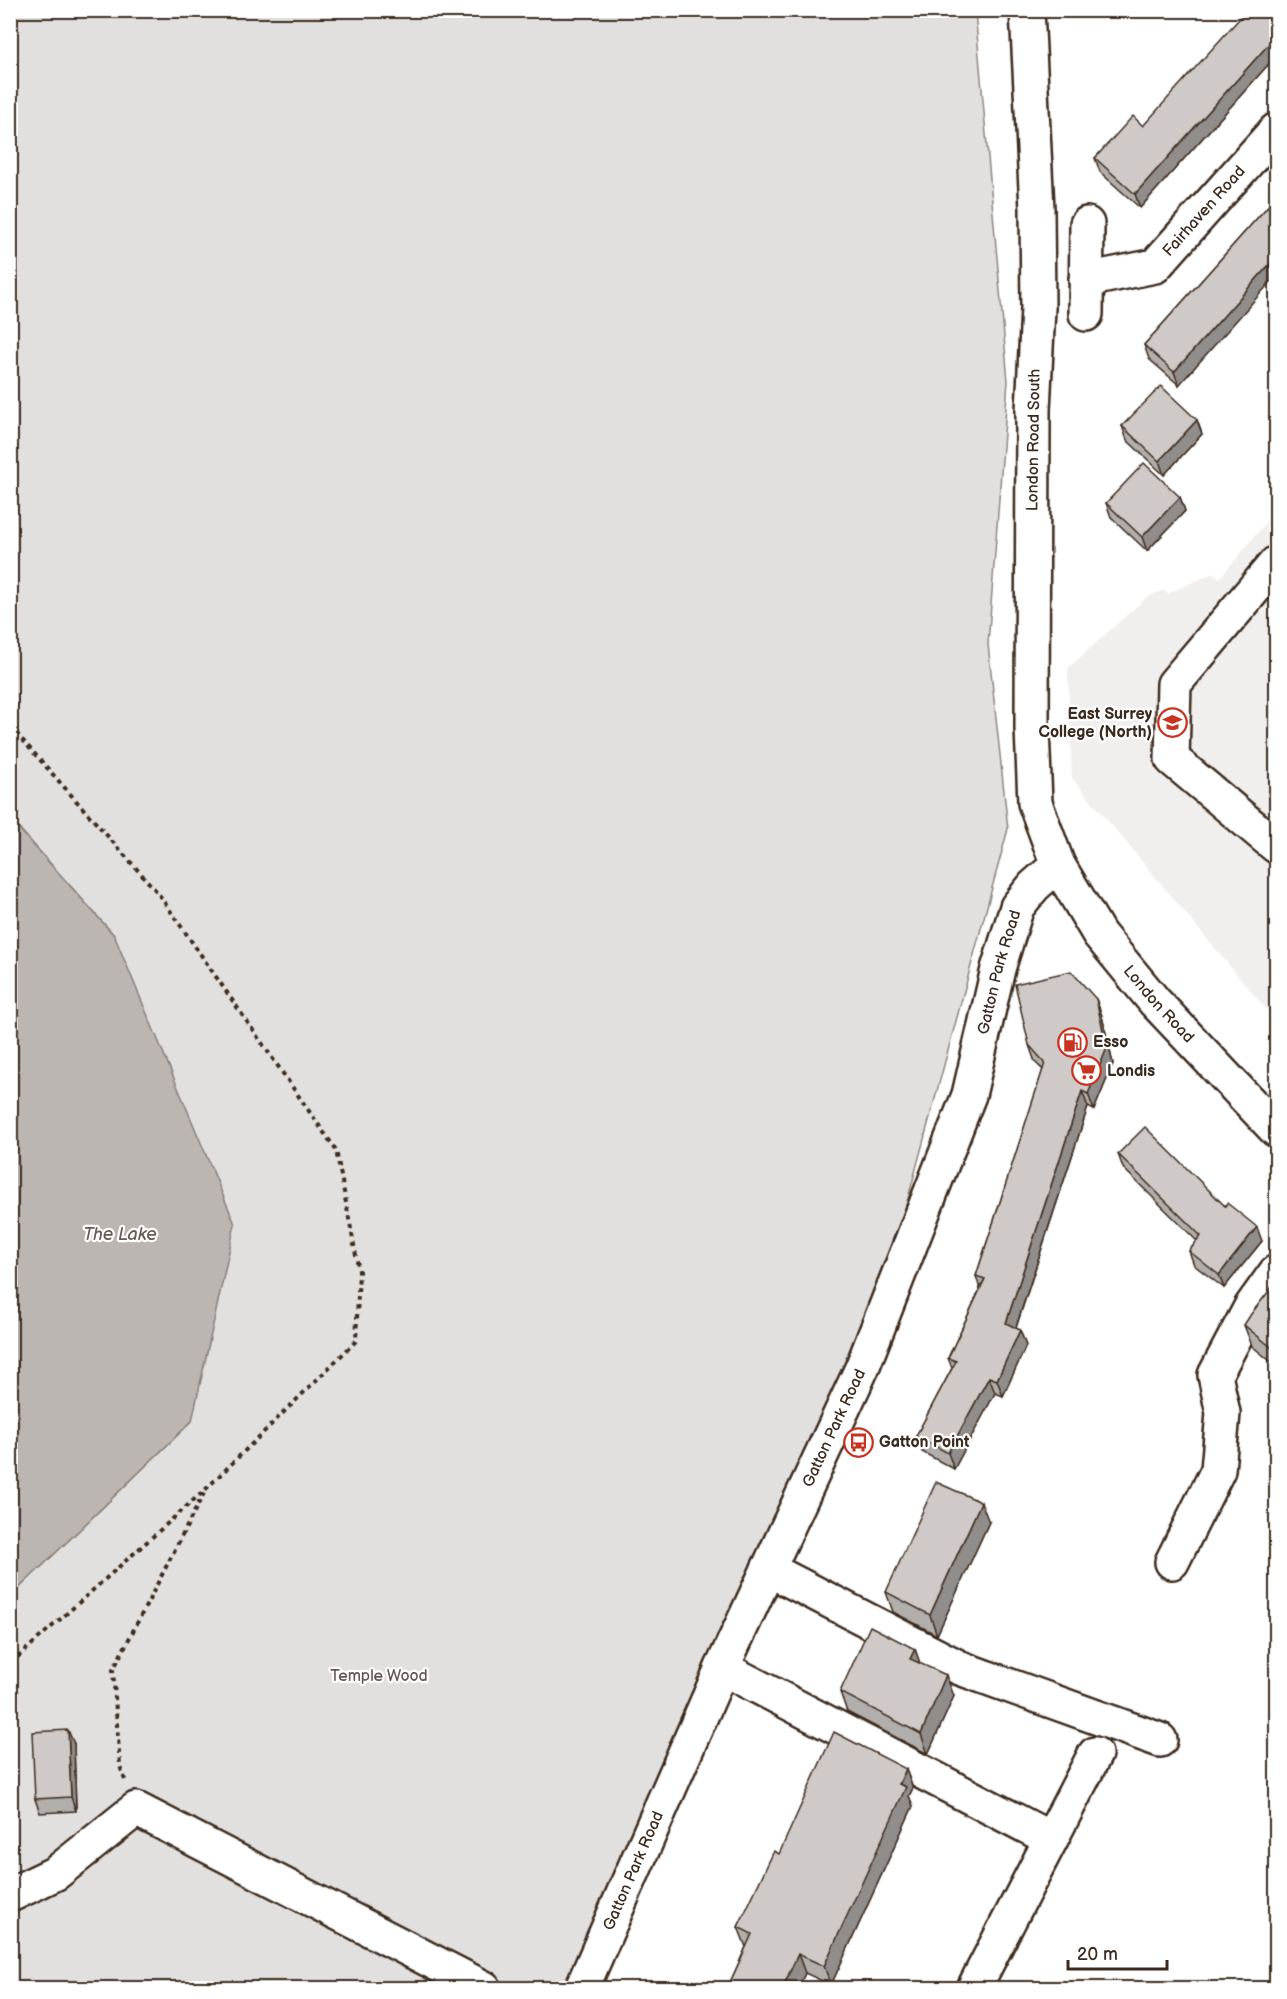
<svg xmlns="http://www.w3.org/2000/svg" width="1287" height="1999" font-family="'Balsamiq Sans',sans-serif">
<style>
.built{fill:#f1efee}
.green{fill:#e2e0de;stroke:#8e857e;stroke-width:1.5}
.water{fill:#bcb6b3;stroke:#887e77;stroke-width:1.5}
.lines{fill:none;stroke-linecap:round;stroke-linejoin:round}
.minor-casing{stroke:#3b2a1e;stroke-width:38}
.major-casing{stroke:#3b2a1e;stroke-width:38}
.path{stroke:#3b2a1e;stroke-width:4;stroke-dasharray:4.5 4.5;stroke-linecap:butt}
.minor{stroke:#fff;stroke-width:33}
.major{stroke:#fff;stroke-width:33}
.wall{fill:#b2aeab;stroke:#3b2a1e;stroke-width:1.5}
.shaded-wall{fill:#918d8b;stroke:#3b2a1e;stroke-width:1.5}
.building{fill:#cfcac7;stroke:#3b2a1e;stroke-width:1.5}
.labels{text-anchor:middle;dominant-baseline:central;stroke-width:4.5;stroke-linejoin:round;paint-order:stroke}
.street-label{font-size:16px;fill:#3b2a1e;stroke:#fff}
.poi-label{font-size:16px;font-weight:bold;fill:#3b2a1e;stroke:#fff;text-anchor:start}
.park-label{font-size:16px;fill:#65584e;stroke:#fff}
.water-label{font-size:18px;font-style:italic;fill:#685b52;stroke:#fff}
</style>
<rect width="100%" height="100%" fill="#fff"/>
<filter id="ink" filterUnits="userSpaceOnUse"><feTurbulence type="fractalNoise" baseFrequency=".0167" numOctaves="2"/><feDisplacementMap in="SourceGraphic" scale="12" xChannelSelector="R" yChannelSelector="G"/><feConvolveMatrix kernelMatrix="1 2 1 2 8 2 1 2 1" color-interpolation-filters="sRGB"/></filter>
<g filter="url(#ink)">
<path class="built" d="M 1276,510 L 1276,1021 L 1072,778 L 1068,668 L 1147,597 L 1164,590 L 1167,594 L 1213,573 L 1220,578 Z"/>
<path class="green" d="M 11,11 L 975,11 L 1008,381 L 988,644 L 1008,829 L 862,1368 L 582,1988 L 11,1988 L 11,1596 L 192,1421 L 114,935 L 11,819 Z"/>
<path class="water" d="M 10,819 L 114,935 L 235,1224 L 192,1421 L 11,1596 Z"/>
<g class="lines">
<defs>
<g id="minor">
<path id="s1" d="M 1086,280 L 1155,266 L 1276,130"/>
<path d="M 1086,314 L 1087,224"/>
<path d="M 1276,563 L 1174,684 L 1172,759 L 1276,846"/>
<path d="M 1172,1562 L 1218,1470 L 1223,1413 L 1215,1375 L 1251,1307 L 1276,1272"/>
<path d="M 768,1569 L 960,1668 L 1160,1740"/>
<path d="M 722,1668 L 1051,1839"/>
<path d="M 10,1895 L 56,1873 L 136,1809 L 484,1988"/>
<path d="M 974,1988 L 1095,1754"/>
</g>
<g id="major">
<path id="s2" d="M 1027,10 L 1037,209 L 1038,308 L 1033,410 L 1032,728 L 1035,803 L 1058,865 L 1099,934 L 1155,1002 L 1276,1130"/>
<path id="s3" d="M 582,1988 L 722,1668 L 862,1368 L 969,1095 L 998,969 L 1017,907 L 1034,886 L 1058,865"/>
</g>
</defs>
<use href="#minor" class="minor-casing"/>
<use href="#major" class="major-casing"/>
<g class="path">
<path d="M 10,726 L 158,893 L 336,1150 L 359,1271 L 356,1341 L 206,1489 L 10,1664"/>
<path d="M 125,1780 L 120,1766 L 113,1670 L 204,1493"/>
</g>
<use href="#minor" class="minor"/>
<use href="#major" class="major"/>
</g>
<g class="wall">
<path d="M 1276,10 L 1276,56 L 1140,208 L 1100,172 L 1095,158 L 1143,126 Z"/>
<path d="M 1276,197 L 1179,385 L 1149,359 L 1144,345 Z"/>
<path d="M 1197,420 L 1202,434 L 1164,475 L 1127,440 L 1122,426 Z"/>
<path d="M 1180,497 L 1185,511 L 1147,551 L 1111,517 L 1106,503 Z"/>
<path d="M 1096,999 L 1102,1016 L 1113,1064 L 1094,1110 L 1088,1107 L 1016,1328 L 1020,1330 L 1026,1346 L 1003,1396 L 995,1393 L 954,1469 L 922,1452 L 916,1436 L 952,1368 L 948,1358 L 980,1289 L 976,1276 L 1043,1070 L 1035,1062 L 1029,1045 Z"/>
<path d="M 1118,1154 L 1225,1206 L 1262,1241 L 1224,1288 L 1194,1265 L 1189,1251 L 1197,1241 L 1123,1168 Z"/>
<path d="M 1276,1282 L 1276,1366 L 1252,1346 L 1244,1325 Z"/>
<path d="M 989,1522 L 937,1635 L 893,1612 L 886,1592 Z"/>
<path d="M 915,1649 L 920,1664 L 954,1696 L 928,1754 L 847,1712 L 840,1692 Z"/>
<path d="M 74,1744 L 76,1811 L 40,1813 L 35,1799 Z"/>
<path d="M 913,1788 L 909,1796 L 913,1806 L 831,1985 L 805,1973 L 798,1989 L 727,1989 L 746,1947 L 738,1927 L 779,1854 Z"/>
</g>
<g class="shaded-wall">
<path d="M 1276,36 L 1276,56 L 1140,208 L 1135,194 Z"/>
<path d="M 1276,257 L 1276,276 L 1179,385 L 1174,372 Z"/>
<path d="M 1197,420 L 1202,434 L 1164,475 L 1159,461 Z"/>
<path d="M 1180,497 L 1185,511 L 1147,551 L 1142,537 Z"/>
<path d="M 1096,999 L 1102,1016 L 1113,1064 L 1094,1110 L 1088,1094 Z"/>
<path d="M 1082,1091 L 1088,1107 L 1012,1339 L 1006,1323 Z"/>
<path d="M 1257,1227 L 1262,1241 L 1224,1288 L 1219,1275 Z"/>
<path d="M 1020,1330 L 1026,1346 L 1003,1396 L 997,1380 Z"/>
<path d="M 989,1377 L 995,1393 L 954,1469 L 948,1453 Z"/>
<path d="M 981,1502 L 989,1522 L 937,1635 L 930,1615 Z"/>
<path d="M 915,1649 L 922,1669 L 910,1659 Z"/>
<path d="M 946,1675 L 954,1696 L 928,1754 L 921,1734 Z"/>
<path d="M 68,1730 L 74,1744 L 76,1811 L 71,1797 Z"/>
<path d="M 906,1769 L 913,1788 L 909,1796 L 913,1806 L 831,1985 L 824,1966 Z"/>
<path d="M 798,1954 L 805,1973 L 798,1989 L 782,1989 Z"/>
</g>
<g class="building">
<path d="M 1247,10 L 1276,10 L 1276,36 L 1135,194 L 1095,158 L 1133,116 L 1143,126 Z"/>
<path d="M 1276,197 L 1276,257 L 1174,372 L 1144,345 Z"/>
<path d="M 1161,386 L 1197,420 L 1159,461 L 1122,426 Z"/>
<path d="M 1144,463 L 1180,497 L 1142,537 L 1106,503 Z"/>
<path d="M 1071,971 L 1096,999 L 1107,1048 L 1088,1094 L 1082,1091 L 1006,1323 L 1020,1330 L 997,1380 L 989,1377 L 948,1453 L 916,1436 L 956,1361 L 948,1358 L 985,1279 L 976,1276 L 1045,1063 L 1029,1045 L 1015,984 Z"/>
<path d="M 1145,1127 L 1225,1206 L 1227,1203 L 1257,1227 L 1219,1275 L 1189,1251 L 1201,1236 L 1118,1154 Z"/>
<path d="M 1276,1282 L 1276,1351 L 1244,1325 L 1251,1314 Z"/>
<path d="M 936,1482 L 981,1502 L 930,1615 L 886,1592 Z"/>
<path d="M 870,1626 L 915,1649 L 910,1659 L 946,1675 L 921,1734 L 840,1692 Z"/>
<path d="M 68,1730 L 71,1797 L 35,1799 L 32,1732 Z"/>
<path d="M 834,1732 L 906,1769 L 899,1784 L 906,1787 L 824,1966 L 798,1954 L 782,1989 L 727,1989 L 752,1934 L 738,1927 L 774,1851 L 779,1854 Z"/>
</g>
</g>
<defs>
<symbol id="university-ring" viewBox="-11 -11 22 22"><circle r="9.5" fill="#fff" stroke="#c8321e" stroke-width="1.5"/><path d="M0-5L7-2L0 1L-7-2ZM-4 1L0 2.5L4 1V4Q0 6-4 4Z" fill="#c8321e"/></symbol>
<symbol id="fuel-ring" viewBox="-11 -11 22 22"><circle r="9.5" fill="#fff" stroke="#c8321e" stroke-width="1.5"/><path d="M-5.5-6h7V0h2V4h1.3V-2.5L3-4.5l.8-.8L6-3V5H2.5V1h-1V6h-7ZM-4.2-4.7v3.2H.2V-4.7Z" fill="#c8321e"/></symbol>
<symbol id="supermarket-ring" viewBox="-11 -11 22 22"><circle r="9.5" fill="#fff" stroke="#c8321e" stroke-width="1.5"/><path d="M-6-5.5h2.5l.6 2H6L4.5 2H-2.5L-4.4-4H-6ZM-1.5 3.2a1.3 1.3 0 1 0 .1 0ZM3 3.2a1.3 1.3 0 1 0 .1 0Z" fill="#c8321e"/></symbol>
<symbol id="bus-ring" viewBox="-11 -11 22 22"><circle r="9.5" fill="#fff" stroke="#c8321e" stroke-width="1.5"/><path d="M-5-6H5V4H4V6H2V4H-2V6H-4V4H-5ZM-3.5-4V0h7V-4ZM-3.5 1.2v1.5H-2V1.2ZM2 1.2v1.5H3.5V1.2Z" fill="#c8321e"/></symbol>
</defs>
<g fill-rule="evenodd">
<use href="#university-ring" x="1156" y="706" width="33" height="33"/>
<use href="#fuel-ring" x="1056" y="1026" width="33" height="33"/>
<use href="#supermarket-ring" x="1070" y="1054" width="33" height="33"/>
<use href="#bus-ring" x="842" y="1426" width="33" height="33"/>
</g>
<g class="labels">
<g class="street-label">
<text stroke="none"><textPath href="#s1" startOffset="144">Fairhaven Road</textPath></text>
<text transform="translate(1034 440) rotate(-89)">London Road South</text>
<text stroke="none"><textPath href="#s3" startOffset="1100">Gatton Park Road</textPath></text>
<text stroke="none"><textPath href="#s2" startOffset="1032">London Road</textPath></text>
<text stroke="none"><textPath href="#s3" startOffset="614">Gatton Park Road</textPath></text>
<text stroke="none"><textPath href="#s3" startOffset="128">Gatton Park Road</textPath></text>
</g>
<g class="poi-label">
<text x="1152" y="714" text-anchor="end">East Surrey<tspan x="1152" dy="18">College (North)</tspan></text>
<text x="1093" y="1042">Esso</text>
<text x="1107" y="1071">Londis</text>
<text x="879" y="1442">Gatton Point</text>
</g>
<g class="park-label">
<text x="379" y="1676">Temple Wood</text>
</g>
<g class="water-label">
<text x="120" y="1234">The Lake</text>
</g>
</g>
<rect width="1287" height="1999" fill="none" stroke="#fff" stroke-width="36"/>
<rect x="18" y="18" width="1251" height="1963" fill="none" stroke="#3b2a1e" stroke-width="2" filter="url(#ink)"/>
<path d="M1068 1960v9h99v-9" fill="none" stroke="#3b2a1e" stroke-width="3"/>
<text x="1077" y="1960" font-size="18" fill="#3b2a1e" stroke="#ffffff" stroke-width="4.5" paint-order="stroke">20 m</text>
</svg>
